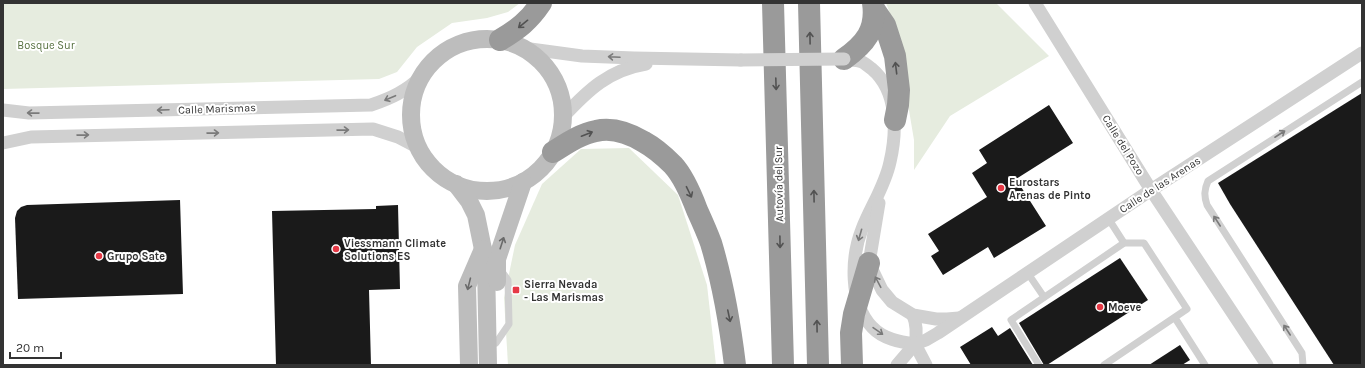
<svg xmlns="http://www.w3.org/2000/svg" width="1365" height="368" font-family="Karla,sans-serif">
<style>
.green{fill:#e6ecdf}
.building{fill:#1a1a1a}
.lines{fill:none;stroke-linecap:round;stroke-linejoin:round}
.service{stroke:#d0d0d0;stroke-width:7}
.minor{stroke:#d0d0d0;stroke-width:13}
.secondary{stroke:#bdbdbd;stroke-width:18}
.motorway{stroke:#9a9a9a;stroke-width:22}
.minor-bridge{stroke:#d0d0d0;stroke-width:13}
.oneway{stroke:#525252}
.oneway2{stroke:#7a7a7a}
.oneway3{stroke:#6a6a6a}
.poi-dot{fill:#e63946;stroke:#fff;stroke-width:1.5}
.labels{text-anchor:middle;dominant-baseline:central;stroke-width:4;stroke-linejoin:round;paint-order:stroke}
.park-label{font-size:11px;fill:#56703f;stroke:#fff}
.street-label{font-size:11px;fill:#333;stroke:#fff}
.poi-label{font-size:11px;font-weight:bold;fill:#333;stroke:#fff;text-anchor:start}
</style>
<rect width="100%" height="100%" fill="#fff"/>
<g class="green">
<path d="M 3,3 L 520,3 L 508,12 L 487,18 L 452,23 L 417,47 L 397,72 L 379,79 L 3,89 Z"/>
<path d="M 886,3 L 996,3 L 1049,56 L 950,116 L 914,170 L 914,140 L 895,27 Z"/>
<path d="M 629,148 L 678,195 L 707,285 L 716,365 L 508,365 L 504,298 L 515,245 L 542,184 L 581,149 Z"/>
</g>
<g class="building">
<path d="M 1362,93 L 1362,365 L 1334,365 L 1230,204 L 1218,183 Z"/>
<path d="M 1049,105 L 1073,143 L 1016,179 L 1046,226 L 994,258 L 988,247 L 943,275 L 931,256 L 939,251 L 928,234 L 987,197 L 972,173 L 987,163 L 979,150 Z"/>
<path d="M 180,200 L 183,294 L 18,299 L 15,218 L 17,211 L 21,207 L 27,205 Z"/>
<path d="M 398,205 L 400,289 L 369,290 L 371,365 L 276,365 L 272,211 L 376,209 L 376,206 Z"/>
<path d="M 1120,258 L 1148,300 L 1047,365 L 1044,365 L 1019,323 Z"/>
<path d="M 992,327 L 998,336 L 1010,328 L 1033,365 L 971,365 L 960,347 Z"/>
<path d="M 1180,345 L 1190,360 L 1182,365 L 1149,365 Z"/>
</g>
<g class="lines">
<g class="service">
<path d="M 1108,218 L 1124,243"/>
<path d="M 1027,272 L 1044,297"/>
<path d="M 1175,318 L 1205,365"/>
<path d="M 496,343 L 509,324 L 508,280 L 500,269"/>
<path d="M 1039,365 L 1011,320 L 1124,243 L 1144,243 L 1187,309 L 1104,365"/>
<path d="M 1303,365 L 1302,353 L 1207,205 C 1204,196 1204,190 1208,181 L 1362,82"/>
</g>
<g class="minor">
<path d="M 1035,3 L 1151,190 L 1267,365"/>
<path d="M 523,48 L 582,56 L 634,58 L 741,60"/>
<path d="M 844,59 C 850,60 857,60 862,62 C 865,63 869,67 872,69 C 898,91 897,132 890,162 C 885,186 871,206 862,229 C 851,257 849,303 872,327 C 883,339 900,342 915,344"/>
<path d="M 3,110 L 29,113 L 371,105 C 392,98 406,91 422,76"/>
<path d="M 563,117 C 588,90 609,70 646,64"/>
<path d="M 3,143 L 31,137 L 373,129 L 398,137 L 419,148"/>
<path d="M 879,203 L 869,263 L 882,290 L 892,302 L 913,315 L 936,319 L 947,319 L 959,318"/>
<path d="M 913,315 C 917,325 917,334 915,344"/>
<path d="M 915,344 L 926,365"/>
<path d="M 897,365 L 915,344 L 926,340 L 938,333 L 1151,190 L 1362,53"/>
</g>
<g class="secondary">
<circle cx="487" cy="115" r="76"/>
<path d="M 456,184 L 469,201 L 476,215 L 486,264 L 488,365"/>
<path d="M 497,282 L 497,259 L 523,182"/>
<path d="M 469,365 L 467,286 L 483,249"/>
</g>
<g class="motorway">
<path d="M 773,3 L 783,365"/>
<path d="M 809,3 L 818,365"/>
<path d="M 874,9 L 885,25 L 895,56 L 899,90 L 898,105 L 895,120"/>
<path d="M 500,40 C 518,29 529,21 541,3"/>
<path d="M 844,59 C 865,44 877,30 873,3"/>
<path d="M 553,152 C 566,144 580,134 596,131 C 613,127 629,133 644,142 C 655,148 664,156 673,165 C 684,177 691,194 697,210 C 702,221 707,232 711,243 C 723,283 730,324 735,365"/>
<path d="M 852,365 L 851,333 L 854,314 L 869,263"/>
</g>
<path class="minor-bridge" d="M 741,60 L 844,59"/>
</g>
<defs><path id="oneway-shaft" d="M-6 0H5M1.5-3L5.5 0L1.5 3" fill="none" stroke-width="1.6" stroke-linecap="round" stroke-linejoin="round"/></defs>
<g class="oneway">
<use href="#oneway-shaft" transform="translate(523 24) rotate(141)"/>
<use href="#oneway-shaft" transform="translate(810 38) rotate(-91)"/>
<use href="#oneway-shaft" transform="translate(896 68) rotate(-97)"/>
<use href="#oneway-shaft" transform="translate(776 84) rotate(88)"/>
<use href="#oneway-shaft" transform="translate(587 134) rotate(-21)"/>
<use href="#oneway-shaft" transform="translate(689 192) rotate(64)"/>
<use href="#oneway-shaft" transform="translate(814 196) rotate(-91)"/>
<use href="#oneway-shaft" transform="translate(780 242) rotate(89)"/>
<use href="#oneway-shaft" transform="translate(729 316) rotate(78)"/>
<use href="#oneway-shaft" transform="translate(817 326) rotate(-91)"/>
</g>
<g class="oneway2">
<use href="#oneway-shaft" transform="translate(614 57) rotate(-177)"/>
<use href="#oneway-shaft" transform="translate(390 98) rotate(157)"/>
<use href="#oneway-shaft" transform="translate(163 110) rotate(178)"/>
<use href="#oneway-shaft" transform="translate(33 113) rotate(-179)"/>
<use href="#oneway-shaft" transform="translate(343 130) rotate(-1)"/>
<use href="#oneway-shaft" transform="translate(213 133) rotate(-1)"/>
<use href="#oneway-shaft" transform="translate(1280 134) rotate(-33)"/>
<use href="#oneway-shaft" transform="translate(83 135) rotate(-1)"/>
<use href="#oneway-shaft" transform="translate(1217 221) rotate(-123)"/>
<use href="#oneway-shaft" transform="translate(860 235) rotate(106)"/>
<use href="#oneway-shaft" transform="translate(878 282) rotate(-118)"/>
<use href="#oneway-shaft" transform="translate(1287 330) rotate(-123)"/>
<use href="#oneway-shaft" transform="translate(878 331) rotate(35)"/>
</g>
<g class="oneway3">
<use href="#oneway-shaft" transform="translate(502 243) rotate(-72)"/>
<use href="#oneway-shaft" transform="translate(469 284) rotate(104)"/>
</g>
<g class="poi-dot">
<circle cx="1001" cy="188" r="4"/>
<circle cx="336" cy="249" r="4"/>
<circle cx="99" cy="256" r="4"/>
<rect x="512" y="286" width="8" height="8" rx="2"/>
<circle cx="1100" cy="307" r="4"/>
</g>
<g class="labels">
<g class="park-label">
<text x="46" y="45">Bosque Sur</text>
</g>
<g class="street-label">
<text transform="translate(217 109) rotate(-2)">Calle Marismas</text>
<text transform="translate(1123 145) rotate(58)">Calle del Pozo</text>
<text transform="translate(779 184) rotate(-91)">Autovía del Sur</text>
<text transform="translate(1160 185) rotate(-33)">Calle de las Arenas</text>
</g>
<g class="poi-label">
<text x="1009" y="182">Eurostars<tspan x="1009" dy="13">Arenas de Pinto</tspan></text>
<text x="344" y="243">Viessmann Climate<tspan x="344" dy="13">Solutions ES</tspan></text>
<text x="107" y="256">Grupo Sate</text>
<text x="524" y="284">Sierra Nevada<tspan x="524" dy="13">- Las Marismas</tspan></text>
<text x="1108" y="307">Moeve</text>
</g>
</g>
<rect width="1365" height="368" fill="none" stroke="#333333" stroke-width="8"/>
<path d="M10 352v6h51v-6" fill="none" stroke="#333333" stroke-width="2"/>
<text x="16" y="352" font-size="12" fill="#333333" stroke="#ffffff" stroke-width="3" paint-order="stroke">20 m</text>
</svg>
